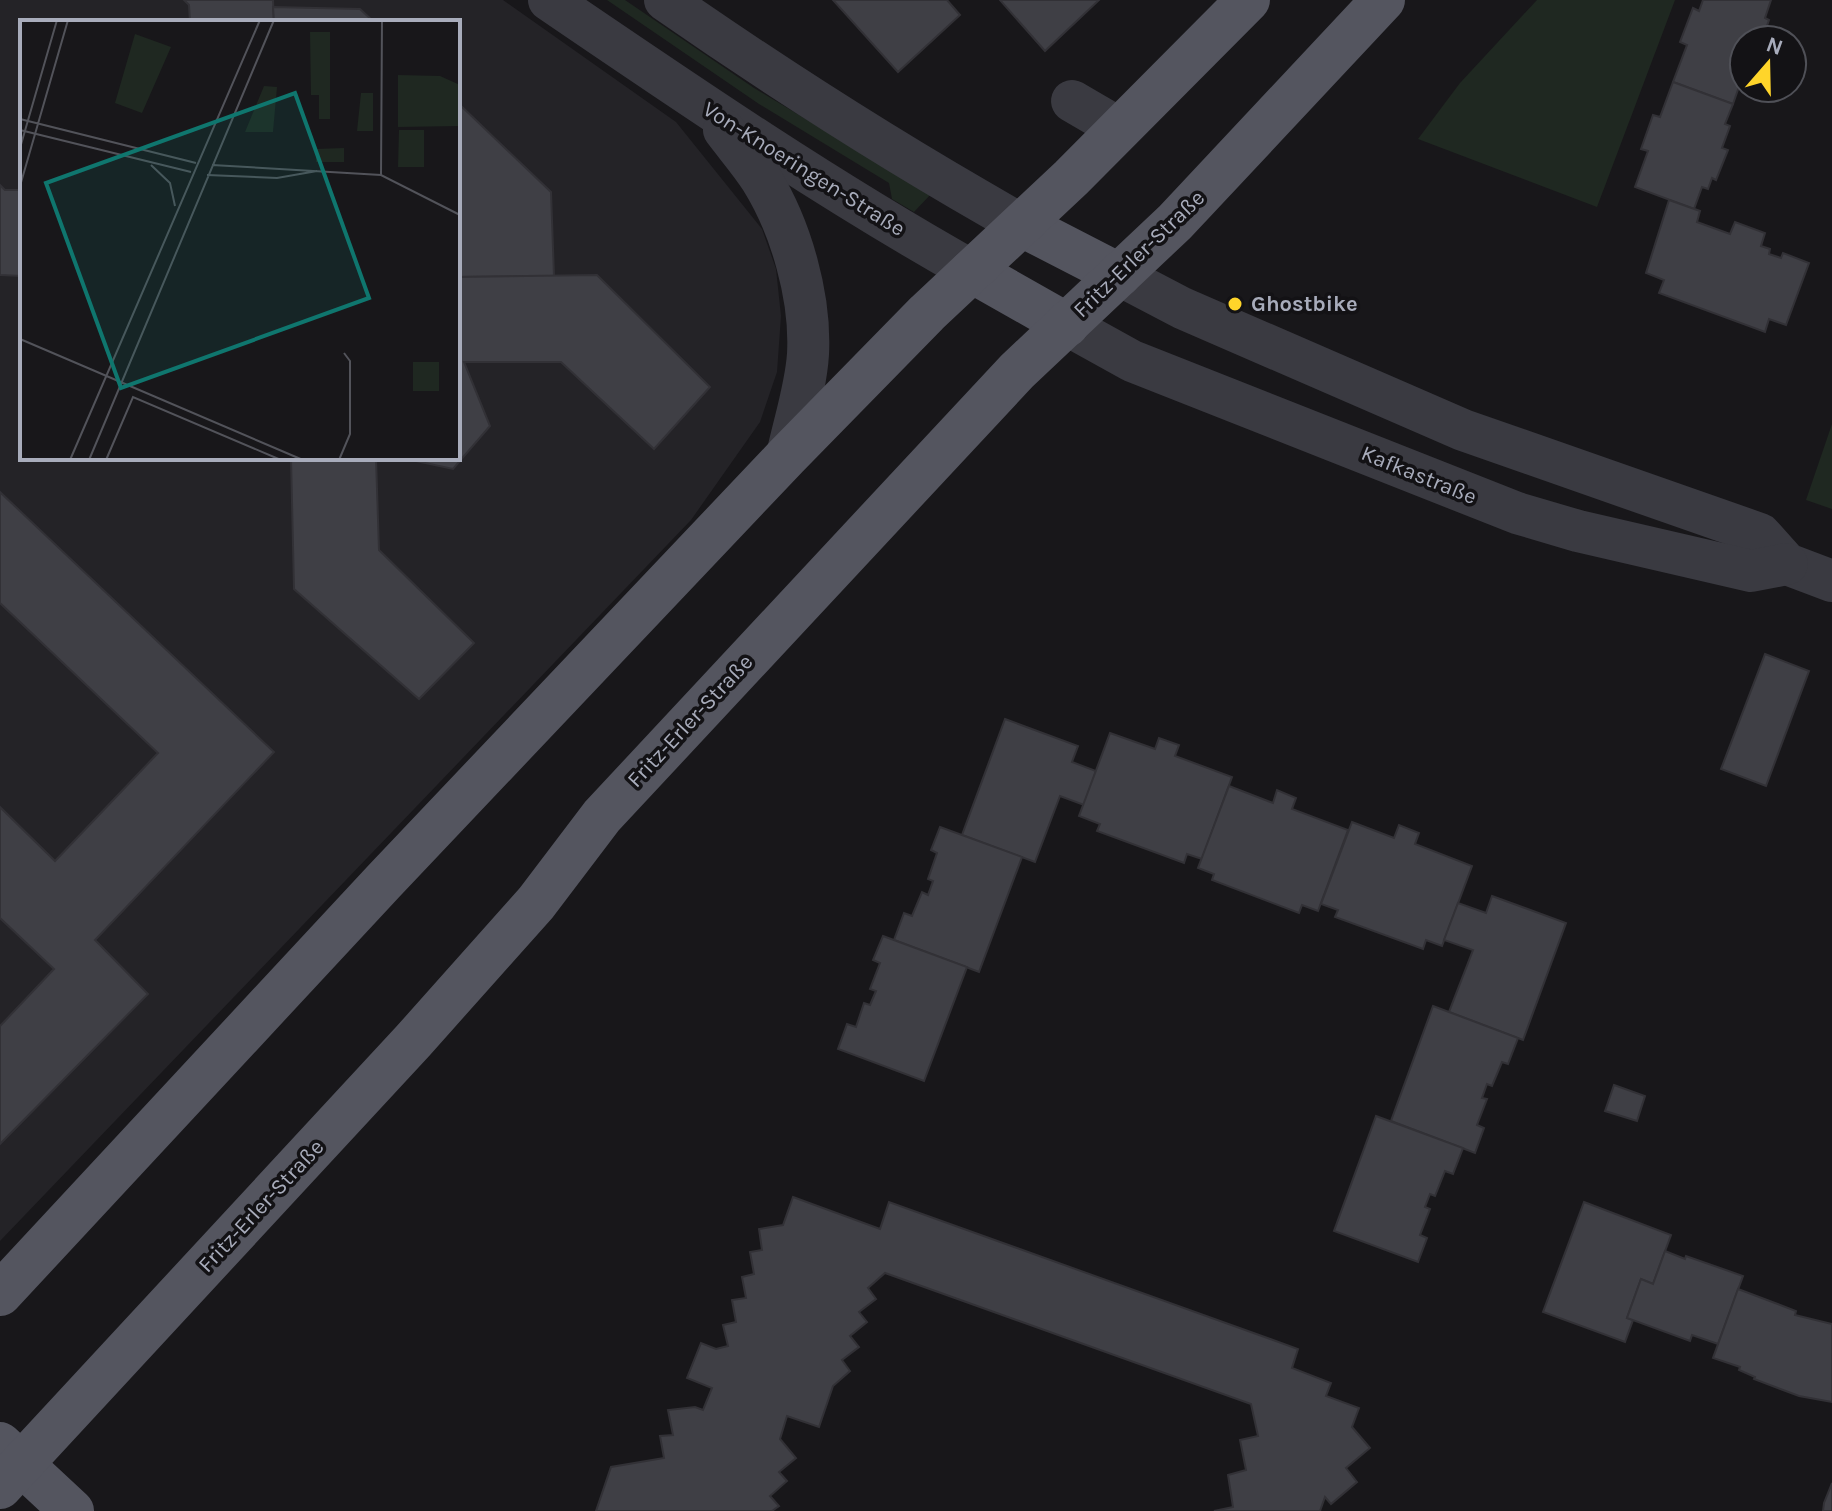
<svg xmlns="http://www.w3.org/2000/svg" width="1832" height="1511" font-family="Karla,sans-serif">
<style>
.built{fill:#242327;fill-rule:evenodd}
.green{fill:#1f2821}
.building{fill:#3f3f45;stroke:#323136;stroke-width:2}
.lines{fill:none;stroke-linecap:round;stroke-linejoin:round}
.minor{stroke:#3a3a41;stroke-width:42}
.major{stroke:#54555f;stroke-width:44}
.poi-dot{fill:#ffd52a;stroke:#131215;stroke-width:3}
.labels{text-anchor:middle;dominant-baseline:central;stroke-width:7;stroke-linejoin:round;paint-order:stroke}
.street-label{font-size:22px;fill:#a8acbb;stroke:#131215}
.poi-label{font-size:22px;font-weight:bold;fill:#a8acbb;stroke:#131215;text-anchor:start}
.inset-road{fill:none;stroke:#52535a;stroke-width:2}
.view{fill:#0f766e;fill-opacity:0.15;stroke:#0f766e;stroke-width:4}
.inset-edge{fill:none;stroke:#a8acbb;stroke-width:4}
</style>
<rect width="100%" height="100%" fill="#18171a"/>
<path class="built" d="M 0,0 L 503,0 L 676,122 L 762,229 L 776,269 L 781,316 L 777,372 L 760,422 L 691,520 L 0,1241 ZM 22,22 L 458,22 L 458,458 L 22,458 Z"/>
<g class="green">
<path d="M 607,0 L 625,0 L 754,88 L 931,194 L 914,212 L 892,199 L 889,183 L 759,104 Z"/>
<path d="M 1537,0 L 1675,0 L 1597,207 L 1418,139 L 1460,83 Z"/>
<path d="M 1832,424 L 1832,509 L 1806,500 Z"/>
</g>
<g class="building">
<path d="M 184,0 L 273,0 L 274,22 L 190,22 L 189,5 Z"/>
<path d="M 833,0 L 947,0 L 960,15 L 898,72 Z"/>
<path d="M 1000,0 L 1099,0 L 1045,51 Z"/>
<path d="M 1703,0 L 1771,0 L 1765,18 L 1769,20 L 1762,40 L 1744,40 L 1744,82 L 1741,81 L 1733,104 L 1673,82 L 1687,45 L 1680,42 L 1693,8 L 1699,11 Z"/>
<path d="M 273,7 L 360,9 L 374,22 L 274,22 Z"/>
<path d="M 1673,82 L 1733,104 L 1725,124 L 1730,126 L 1722,148 L 1728,150 L 1716,180 L 1712,178 L 1708,189 L 1702,187 L 1694,209 L 1635,187 L 1648,151 L 1641,149 L 1653,115 L 1660,117 Z"/>
<path d="M 458,103 L 551,192 L 554,276 L 458,277 Z"/>
<path d="M 0,185 L 5,190 L 22,190 L 22,276 L 0,275 Z"/>
<path d="M 1669,200 L 1700,211 L 1697,222 L 1730,234 L 1735,222 L 1765,233 L 1761,246 L 1770,249 L 1769,254 L 1781,258 L 1783,253 L 1809,263 L 1786,325 L 1769,319 L 1765,332 L 1659,293 L 1664,280 L 1646,273 Z"/>
<path d="M 597,275 L 710,387 L 654,449 L 561,362 L 464,362 L 490,426 L 453,469 L 402,458 L 458,458 L 458,277 Z"/>
<path d="M 291,458 L 376,458 L 379,550 L 474,643 L 419,699 L 294,589 Z"/>
<path d="M 0,492 L 274,752 L 95,940 L 148,994 L 0,1144 L 0,1026 L 54,969 L 0,918 L 0,807 L 55,861 L 158,753 L 0,603 Z"/>
<path d="M 1765,654 L 1809,671 L 1766,786 L 1721,769 Z"/>
<path d="M 1005,719 L 1078,746 L 1072,762 L 1096,771 L 1084,805 L 1060,796 L 1035,862 L 962,835 Z"/>
<path d="M 1110,733 L 1155,749 L 1159,738 L 1179,745 L 1175,756 L 1232,777 L 1202,859 L 1187,854 L 1184,863 L 1097,831 L 1100,824 L 1079,816 Z"/>
<path d="M 1229,786 L 1273,803 L 1277,790 L 1296,798 L 1292,809 L 1348,830 L 1318,911 L 1302,905 L 1299,913 L 1212,880 L 1214,874 L 1198,868 Z"/>
<path d="M 1352,822 L 1394,838 L 1399,825 L 1419,833 L 1415,844 L 1472,866 L 1442,946 L 1426,940 L 1423,949 L 1335,917 L 1338,910 L 1321,904 Z"/>
<path d="M 940,827 L 1022,857 L 979,972 L 894,940 L 904,913 L 912,916 L 922,892 L 928,895 L 933,881 L 928,879 L 937,853 L 931,850 Z"/>
<path d="M 1492,896 L 1566,923 L 1523,1040 L 1449,1012 L 1473,950 L 1444,940 L 1458,903 L 1486,913 Z"/>
<path d="M 883,936 L 967,967 L 924,1081 L 838,1049 L 847,1024 L 856,1027 L 864,1003 L 870,1005 L 876,991 L 870,989 L 880,963 L 873,960 Z"/>
<path d="M 1433,1006 L 1518,1038 L 1508,1064 L 1502,1062 L 1492,1086 L 1487,1084 L 1482,1098 L 1487,1099 L 1477,1125 L 1484,1128 L 1475,1153 L 1391,1121 Z"/>
<path d="M 1614,1085 L 1645,1096 L 1637,1121 L 1605,1111 Z"/>
<path d="M 1376,1116 L 1463,1148 L 1453,1174 L 1445,1171 L 1435,1196 L 1430,1194 L 1425,1207 L 1430,1209 L 1420,1235 L 1427,1238 L 1418,1262 L 1334,1231 Z"/>
<path d="M 793,1197 L 880,1229 L 889,1202 L 1298,1349 L 1292,1368 L 1331,1383 L 1326,1396 L 1359,1408 L 1352,1427 L 1370,1448 L 1346,1468 L 1357,1482 L 1331,1504 L 1325,1497 L 1320,1511 L 1214,1511 L 1233,1507 L 1228,1475 L 1246,1470 L 1240,1440 L 1258,1436 L 1251,1404 L 885,1273 L 868,1288 L 876,1299 L 859,1312 L 867,1322 L 850,1336 L 859,1347 L 842,1360 L 850,1371 L 833,1386 L 819,1427 L 787,1416 L 780,1439 L 796,1458 L 779,1472 L 787,1481 L 770,1496 L 779,1506 L 772,1511 L 596,1511 L 611,1467 L 664,1458 L 660,1436 L 673,1435 L 668,1410 L 695,1407 L 703,1410 L 712,1388 L 687,1378 L 701,1343 L 716,1349 L 728,1346 L 723,1325 L 736,1322 L 732,1300 L 746,1298 L 742,1277 L 754,1274 L 750,1252 L 762,1250 L 759,1229 L 783,1225 Z"/>
<path d="M 1584,1202 L 1671,1235 L 1653,1284 L 1641,1279 L 1627,1318 L 1633,1320 L 1625,1342 L 1543,1312 Z"/>
<path d="M 1665,1251 L 1685,1259 L 1686,1256 L 1743,1276 L 1718,1344 L 1692,1335 L 1690,1341 L 1627,1318 L 1641,1279 L 1653,1284 Z"/>
<path d="M 1738,1289 L 1796,1311 L 1795,1315 L 1832,1324 L 1832,1402 L 1799,1396 L 1754,1379 L 1755,1377 L 1739,1370 L 1740,1367 L 1713,1358 Z"/>
<path d="M 1832,1483 L 1832,1511 L 1823,1511 L 1824,1503 Z"/>
</g>
<g class="lines">
<g class="minor">
<path d="M 549,0 C 687,94 826,189 972,271"/>
<path d="M 665,0 C 780,80 899,156 1022,225"/>
<path d="M 1072,101 L 1120,129"/>
<path d="M 724,130 C 736,146 750,162 761,179 C 791,227 811,297 808,354 C 806,387 794,423 787,456"/>
<path d="M 1119,275 L 1182,308 L 1463,430 L 1760,534 L 1787,564 L 1832,581"/>
<path d="M 1067,325 L 1132,361 L 1517,513 L 1578,531 L 1751,571 L 1787,564"/>
</g>
<g class="major">
<path d="M 1022,225 L 1119,275"/>
<path d="M 972,271 L 1067,325"/>
<path d="M 0,1294 L 384,881 L 787,456 L 927,313 L 1071,178 L 1248,0"/>
<path d="M 0,1444 L 72,1511"/>
<path d="M 0,1487 L 413,1041 L 536,903 L 602,816 L 1017,371 L 1175,222 L 1383,0"/>
</g>
</g>
<circle class="poi-dot" cx="1235" cy="304" r="8"/>
<g class="labels">
<g class="street-label">
<text transform="translate(804 169) rotate(32)">Von-Knoeringen-Straße</text>
<text transform="translate(1139 254) rotate(-44)">Fritz-Erler-Straße</text>
<text transform="translate(1419 475) rotate(22)">Kafkastraße</text>
<text transform="translate(690 721) rotate(-47)">Fritz-Erler-Straße</text>
<text transform="translate(261 1206) rotate(-47)">Fritz-Erler-Straße</text>
</g>
<g class="poi-label">
<text x="1251" y="304">Ghostbike</text>
</g>
</g>
<g transform="translate(20 20)">
<rect width="440" height="440" fill="#18171a"/>
<path d="M 290,12 L 310,12 L 310,99 L 299,99 L 299,75 L 291,75 ZM 115,14 L 151,27 L 122,93 L 95,83 ZM 378,55 L 420,56 L 440,65 L 440,106 L 378,107 ZM 244,66 L 257,67 L 253,112 L 225,112 ZM 341,73 L 353,73 L 353,111 L 337,111 ZM 379,110 L 404,110 L 404,147 L 378,147 ZM 324,128 L 324,142 L 296,142 L 296,129 ZM 393,342 L 419,342 L 419,371 L 393,371 Z" fill="#1f2821"/>
<path class="inset-road" d="M 0,99 L 176,143M 0,110 L 171,152M 0,128 L 37,0M 131,145 L 150,163 L 155,186M 192,145 L 361,155 L 440,195M 187,155 L 257,158 L 297,151M 361,155 L 362,0M 0,166 L 48,0M 0,319 L 283,440M 50,440 L 240,0M 69,440 L 254,0M 86,440 L 113,377 L 261,440M 319,440 L 330,414 L 330,341 L 324,333"/>
<path class="view" d="M 275,73 L 349,278 L 101,368 L 26,163 Z"/>
<rect width="440" height="440" class="inset-edge"/>
</g>
<g transform="translate(1768 64) rotate(20)"><circle r="38" fill="#131215" stroke="#4f5057" stroke-width="2"/>
<path d="M0-6L14 30L0 20L-14 30Z" fill="#ffd52a"/>
<text y="-12" font-size="22" font-weight="bold" text-anchor="middle" fill="#a8acbb">N</text>
</g>
</svg>
